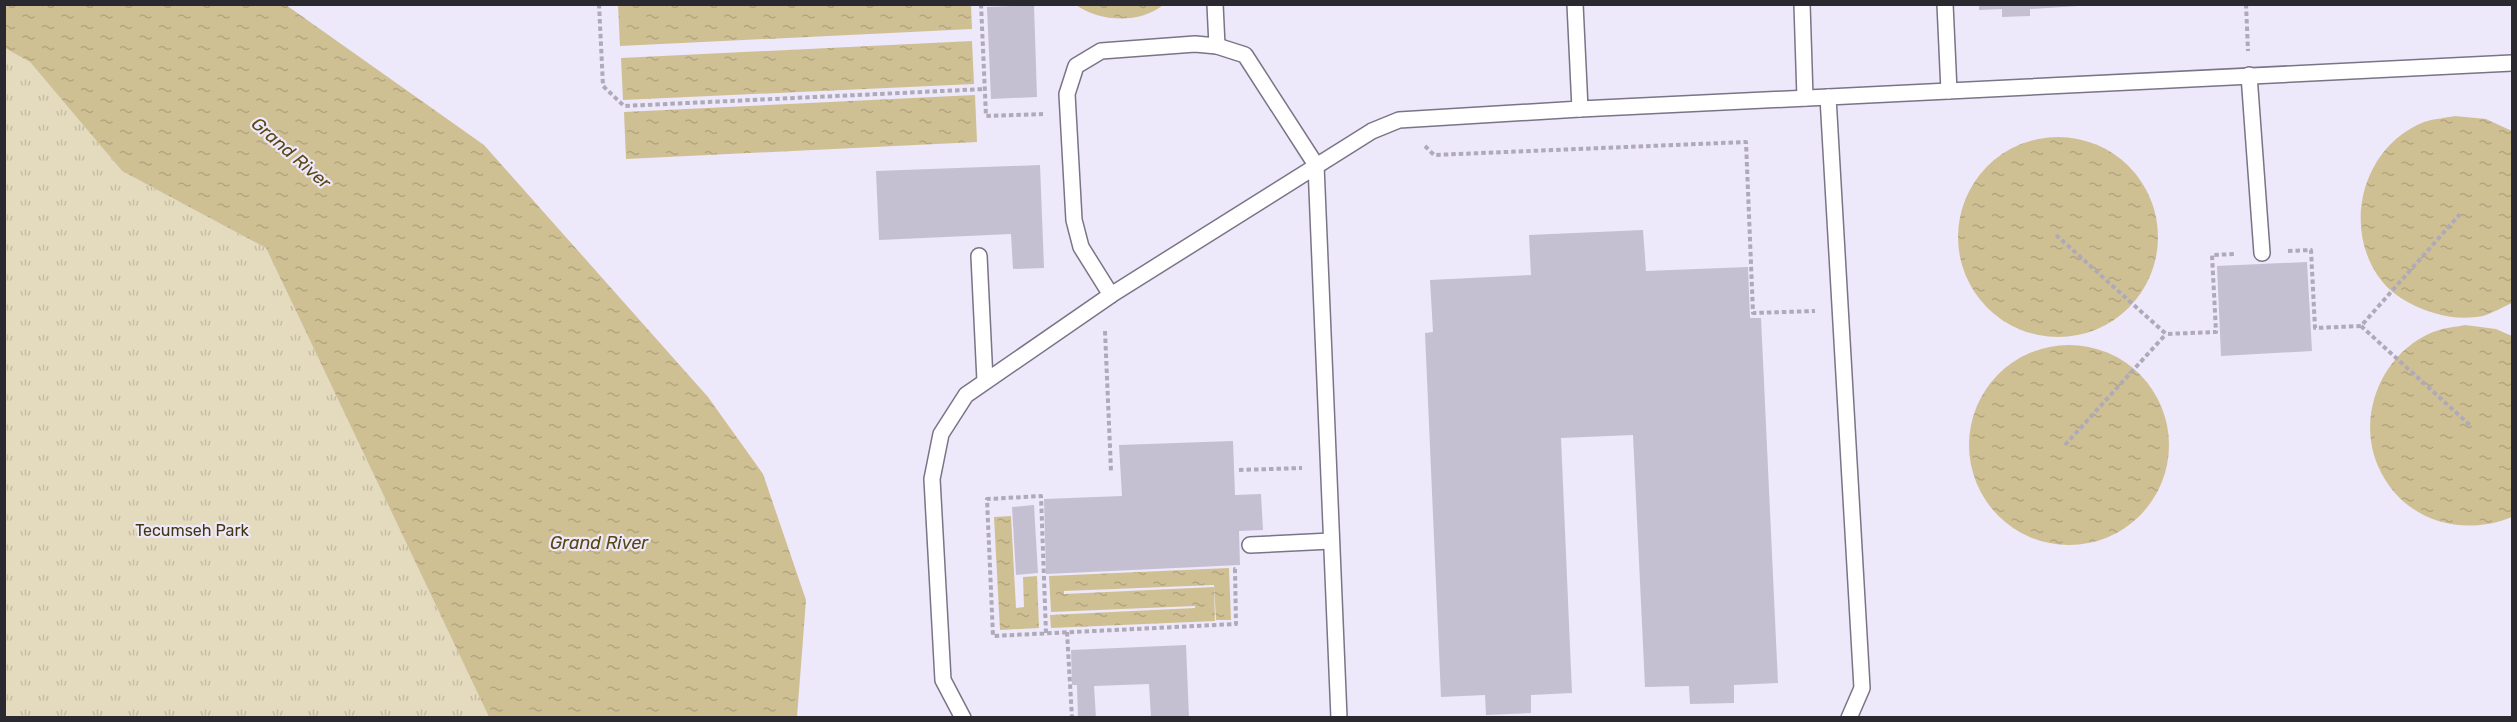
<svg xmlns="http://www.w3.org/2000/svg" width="2517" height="722" font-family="Rubik,sans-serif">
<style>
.park{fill:url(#park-tufts)}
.water{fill:url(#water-ripples)}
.building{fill:#c5bfd2}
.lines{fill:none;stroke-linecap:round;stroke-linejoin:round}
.service-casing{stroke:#7a7486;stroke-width:18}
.path{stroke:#afaab9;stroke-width:4;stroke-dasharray:4.5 3;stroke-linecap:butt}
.service{stroke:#fff;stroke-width:15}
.labels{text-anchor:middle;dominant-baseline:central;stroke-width:4.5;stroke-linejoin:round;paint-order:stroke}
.park-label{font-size:16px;fill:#413611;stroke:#eee8fb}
.water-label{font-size:18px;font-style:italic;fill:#584711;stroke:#eee8fb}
</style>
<defs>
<pattern id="park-tufts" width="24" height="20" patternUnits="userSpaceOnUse" patternTransform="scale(1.5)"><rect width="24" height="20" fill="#e4dbbf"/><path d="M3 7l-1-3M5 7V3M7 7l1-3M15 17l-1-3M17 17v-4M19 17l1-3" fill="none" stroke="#c4bca4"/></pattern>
<pattern id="water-ripples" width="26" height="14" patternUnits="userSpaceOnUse" patternTransform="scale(1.5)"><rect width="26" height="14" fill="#cfc093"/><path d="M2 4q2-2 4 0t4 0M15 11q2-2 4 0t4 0" fill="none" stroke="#b2a57f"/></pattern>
</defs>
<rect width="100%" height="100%" fill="#eee8fb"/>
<path class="park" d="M 4,45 L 30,62 L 122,171 L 266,248 L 489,717 L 5,717 Z"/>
<g class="water">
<path d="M 5,4 L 286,5 L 484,145 L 708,397 L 763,474 L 806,600 L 797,717 L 489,717 L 266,248 L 122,171 L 30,62 L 5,48 Z"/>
<path d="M 618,5 L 971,5 L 972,29 L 620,46 Z"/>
<path d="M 1076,5 L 1163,5 C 1140,24 1099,22 1076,5 Z"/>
<path d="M 972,41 L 974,84 L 623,100 L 621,58 Z"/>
<path d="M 975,95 L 977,142 L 626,159 L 624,112 Z"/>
<path d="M 2455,116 L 2486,119 L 2512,131 L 2512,303 C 2503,307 2493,313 2483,316 C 2467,319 2449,318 2434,313 C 2417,308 2399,299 2386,286 C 2340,235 2359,148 2424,122 C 2433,119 2445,118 2455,116 Z"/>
<circle cx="2058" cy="237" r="100"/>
<path d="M 2465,325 L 2496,329 L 2512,336 L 2512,517 C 2461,538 2401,520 2378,466 C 2356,415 2382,353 2433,332 C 2443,328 2455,327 2465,325 Z"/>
<circle cx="2069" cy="445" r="100"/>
<path d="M 1011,516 L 1016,608 L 1024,607 L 1023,577 L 1037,576 L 1039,628 L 1000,630 L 994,517 Z"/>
<path d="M 1229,568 L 1231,620 L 1216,620 L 1214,585 L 1064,591 L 1064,594 L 1214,587 L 1215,621 L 1051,628 L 1050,615 L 1195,608 L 1195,606 L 1051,612 L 1049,576 Z"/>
</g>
<g class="building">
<path d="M 1979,4 L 2078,4 L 2078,6 L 2030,9 L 2030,16 L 2002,17 L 2002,9 L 1979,10 Z"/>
<path d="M 1034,5 L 1037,97 L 991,99 L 987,7 Z"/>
<path d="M 1040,165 L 1044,268 L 1013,269 L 1011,234 L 879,240 L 876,171 Z"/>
<path d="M 1643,230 L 1646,271 L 1748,267 L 1750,318 L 1761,318 L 1778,683 L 1734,685 L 1734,703 L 1690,704 L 1689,686 L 1645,687 L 1633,435 L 1561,438 L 1572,693 L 1531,695 L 1531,713 L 1486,715 L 1485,695 L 1441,697 L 1425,333 L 1433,332 L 1430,280 L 1531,275 L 1529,235 Z"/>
<path d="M 2307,262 L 2312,351 L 2221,356 L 2217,266 Z"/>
<path d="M 1233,441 L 1235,495 L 1261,494 L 1263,530 L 1239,531 L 1240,565 L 1046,574 L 1044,499 L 1122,496 L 1119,445 Z"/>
<path d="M 1034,505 L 1038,573 L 1016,575 L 1012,507 Z"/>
<path d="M 1186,645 L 1189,718 L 1151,718 L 1149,684 L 1094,686 L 1096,718 L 1078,718 L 1077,685 L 1072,685 L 1071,650 Z"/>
</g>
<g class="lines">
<defs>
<g id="service">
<path d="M 1215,4 L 1217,46"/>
<path d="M 1802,4 L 1805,98"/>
<path d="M 1945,4 L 1949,91"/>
<path d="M 2249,75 L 2262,253"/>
<path d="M 1580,109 L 1828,97"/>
<path d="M 979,256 L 985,381"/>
<path d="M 1111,295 L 1081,247 L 1074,220 L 1067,94 L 1076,66 L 1101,51 L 1195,44 L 1217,46 L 1245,55 L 1316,165 L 1339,718"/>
<path d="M 1250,545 L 1331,541"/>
<path d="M 963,718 L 943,680 L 932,479 L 941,434 L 966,395 L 1111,295 L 1372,131 L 1399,120 L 1580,109 L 1575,4"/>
<path d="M 1849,718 L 1862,688 L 1828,97 L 2512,63"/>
</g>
</defs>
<use href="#service" class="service-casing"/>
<g class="path">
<path d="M 599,4 L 603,86 L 624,106 L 985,89"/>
<path d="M 981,4 L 986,116 L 1043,114"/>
<path d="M 2246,4 L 2248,51"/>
<path d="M 1425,146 L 1434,155 L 1746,142 L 1753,313 L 1815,311"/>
<path d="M 2056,235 L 2166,334 L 2216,332 L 2212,255 L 2236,254"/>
<path d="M 2288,251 L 2311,250 L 2315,328 L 2361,326 L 2460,214"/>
<path d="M 2361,326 L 2472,427"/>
<path d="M 1105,331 L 1111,471"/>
<path d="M 2065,445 L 2166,334"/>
<path d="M 1239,470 L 1302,468"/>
<path d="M 1067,632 L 1072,718"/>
<path d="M 1046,633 L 1041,496 L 987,499 L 993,636 L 1236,624 L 1235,569 L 1237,569"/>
</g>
<use href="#service" class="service"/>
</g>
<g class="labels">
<g class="park-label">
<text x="192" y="530">Tecumseh Park</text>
</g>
<g class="water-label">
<text transform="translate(291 153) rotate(41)">Grand River</text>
<text x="599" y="543">Grand River</text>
</g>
</g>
<rect width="2517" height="722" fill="none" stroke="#2b2930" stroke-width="12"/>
</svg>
